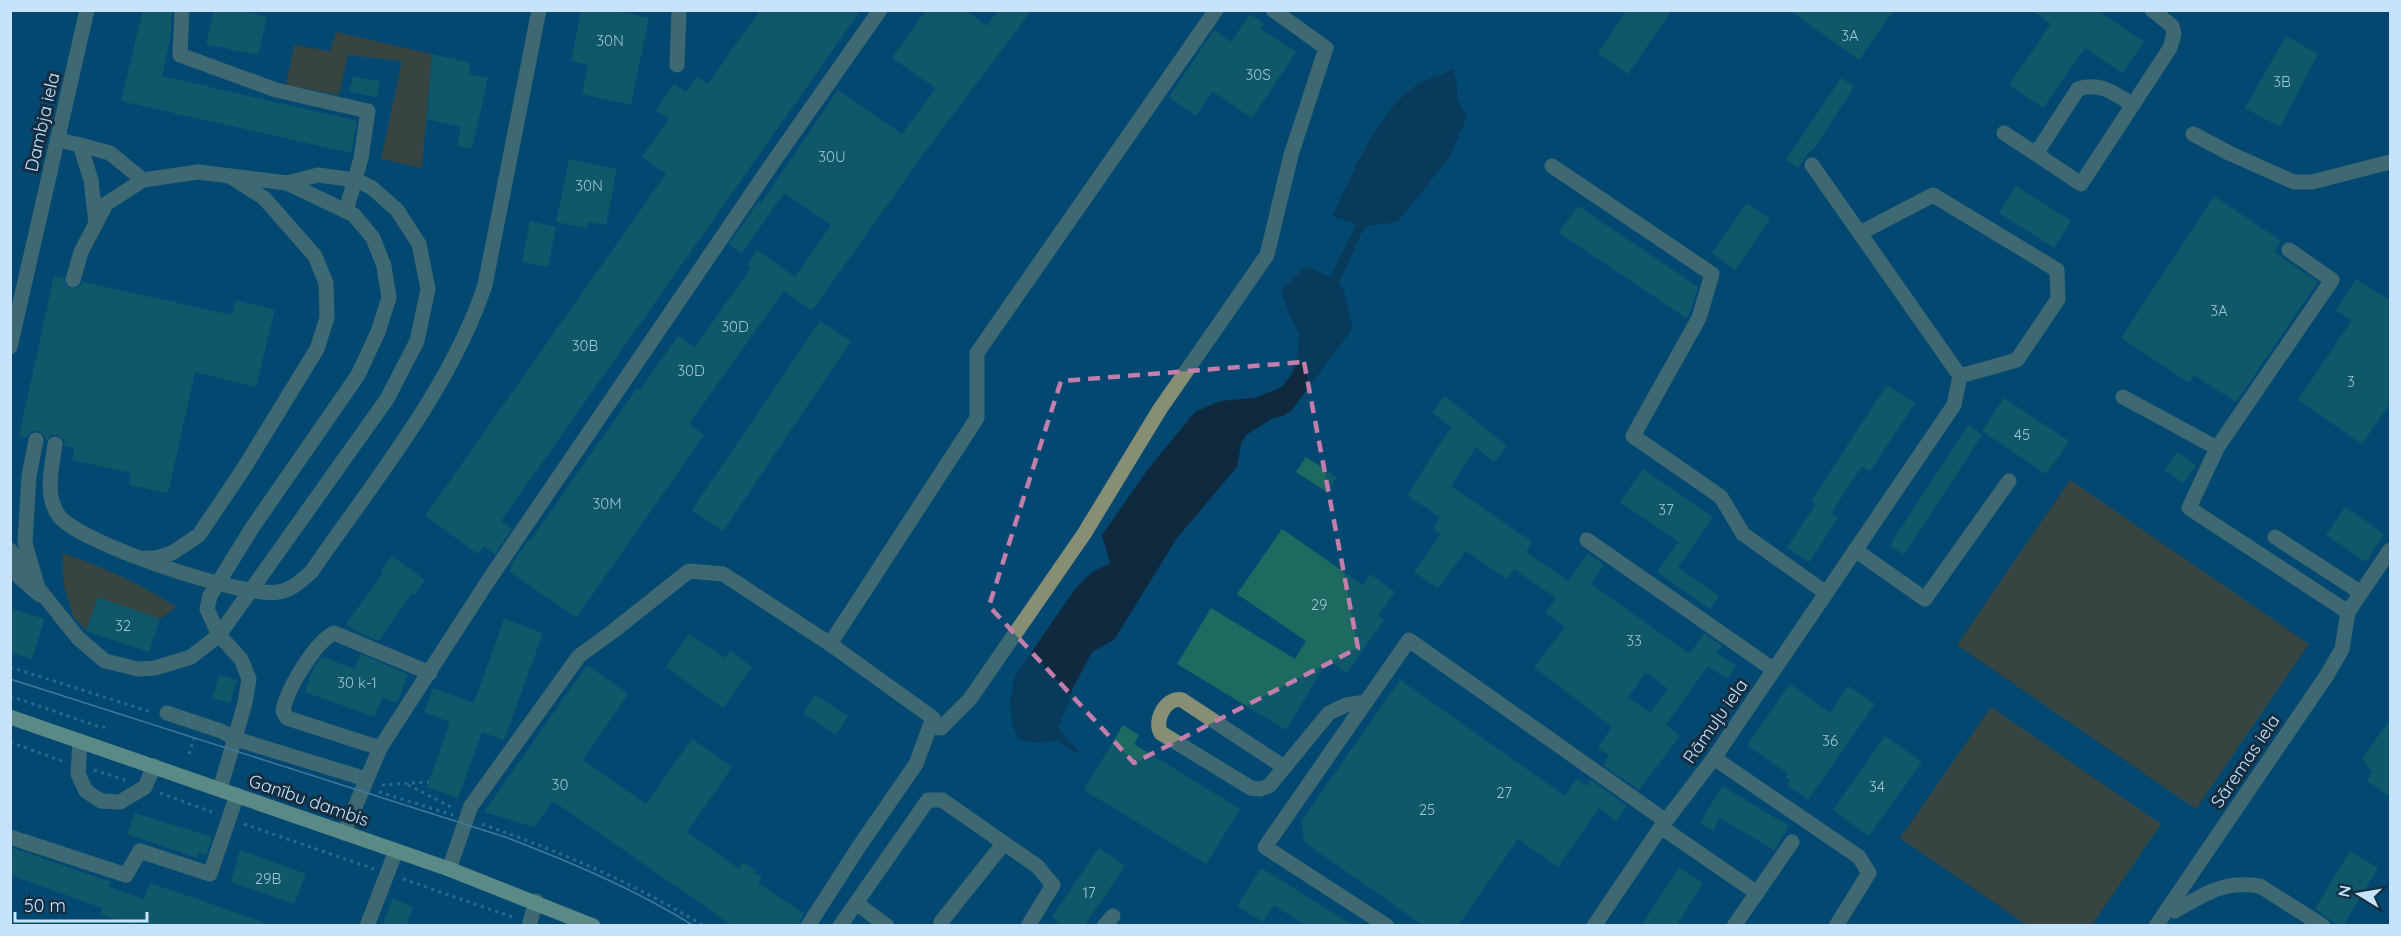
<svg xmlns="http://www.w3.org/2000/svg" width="2401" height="936" font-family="Quicksand,sans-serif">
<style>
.green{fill:#734207}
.water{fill:#0f2a3e}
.building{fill:#1e6960;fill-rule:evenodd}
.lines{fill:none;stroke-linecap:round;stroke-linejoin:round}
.path{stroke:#5c8fb0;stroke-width:3;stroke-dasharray:3 4.5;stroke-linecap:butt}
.minor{stroke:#868f74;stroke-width:15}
.major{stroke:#c6d9a1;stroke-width:15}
.tram{stroke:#89b2d0;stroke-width:1.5}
.marked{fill:none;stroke:#c47eab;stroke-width:4.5;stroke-dasharray:12 8;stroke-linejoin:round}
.labels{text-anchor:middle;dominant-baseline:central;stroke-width:6;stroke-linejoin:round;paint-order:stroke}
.number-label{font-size:15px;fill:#9cc4d4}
.street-label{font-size:18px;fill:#c6e3fb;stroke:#152d40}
</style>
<rect width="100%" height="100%" fill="#044871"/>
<g class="green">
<path d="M 336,32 L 432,54 L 422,168 L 381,159 L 402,61 L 348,55 L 339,95 L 286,85 L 294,45 L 330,51 Z"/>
<path d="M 2070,480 L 2309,644 L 2196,809 L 1957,645 Z"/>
<path d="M 62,553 C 103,567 140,583 176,607 L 160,619 L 98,598 L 86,631 L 73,616 L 64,586 Z"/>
<path d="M 1991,707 L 2161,824 L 2092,925 L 2027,925 L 1900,838 Z"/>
</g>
<path class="water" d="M 1453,69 L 1457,83 L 1457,99 L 1467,117 L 1448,160 L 1397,222 L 1367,226 L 1362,232 L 1339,283 L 1344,290 L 1353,328 L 1291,411 L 1283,416 L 1273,418 L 1246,435 L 1241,444 L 1237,467 L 1177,538 L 1114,640 L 1092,652 L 1072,690 L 1069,703 L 1058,727 L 1065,738 L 1079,751 L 1076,754 L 1058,740 L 1038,743 L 1019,739 L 1012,725 L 1010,701 L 1015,676 L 1075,589 L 1091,573 L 1110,563 L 1102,535 L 1148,469 L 1195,412 L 1220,401 L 1254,398 L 1282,387 L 1291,375 L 1297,363 L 1299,334 L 1290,316 L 1281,291 L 1306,266 L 1330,277 L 1357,224 L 1332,216 C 1354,172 1374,116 1415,86 C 1427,78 1442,75 1453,69 Z"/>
<g class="building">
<path d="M 143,10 L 172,10 L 171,34 L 162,76 L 357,121 L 351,153 L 121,101 Z"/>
<path d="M 214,10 L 238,10 L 267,17 L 258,55 L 206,44 Z"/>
<path d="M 581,10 L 612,10 L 649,18 L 631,105 L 582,94 L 588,65 L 571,61 Z"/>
<path d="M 760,10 L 861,10 L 501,521 L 512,529 L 495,554 L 484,546 L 478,554 L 425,516 L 666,174 L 642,157 L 669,119 L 656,110 L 674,84 L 686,92 L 697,77 L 708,84 Z"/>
<path d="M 926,10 L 965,10 L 987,26 L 998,10 L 1032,10 L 924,153 L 812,311 L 784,291 L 689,424 L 704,435 L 576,618 L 509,571 L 513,566 L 511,565 L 528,540 L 530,541 L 637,388 L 640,390 L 678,336 L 695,347 L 751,268 L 747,265 L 757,250 L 795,277 L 831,225 L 784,193 L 742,253 L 729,244 L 759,201 L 761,203 L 838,90 L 902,134 L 936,88 L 892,58 Z"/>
<path d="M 1627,10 L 1672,10 L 1628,74 L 1598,53 Z"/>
<path d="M 1789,10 L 1894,10 L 1859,60 Z"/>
<path d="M 2032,10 L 2097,10 L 2144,42 L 2122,73 L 2085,48 L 2043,108 L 2009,85 L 2051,24 Z"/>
<path d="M 1250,14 L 1264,24 L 1261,29 L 1296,52 L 1252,118 L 1212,91 L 1196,116 L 1169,97 L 1214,30 L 1231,42 Z"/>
<path d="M 2286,36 L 2318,54 L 2280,127 L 2245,108 Z"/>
<path d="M 432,54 L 470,63 L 469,74 L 488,78 L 472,148 L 457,146 L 461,127 L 427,119 Z"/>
<path d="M 353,77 L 380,81 L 377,98 L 349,91 Z"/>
<path d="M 1841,78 L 1854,87 L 1813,150 L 1811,149 L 1798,168 L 1786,160 Z"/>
<path d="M 569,159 L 617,169 L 606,225 L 588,222 L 587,228 L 556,222 Z"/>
<path d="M 2016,186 L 2071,221 L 2054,248 L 1999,213 Z"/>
<path d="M 2214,196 L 2281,241 L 2274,252 L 2318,282 L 2236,402 L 2194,375 L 2189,383 L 2121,338 Z"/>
<path d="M 1747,203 L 1770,219 L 1735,270 L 1712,253 Z"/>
<path d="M 1578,206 L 1698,287 L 1691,310 L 1686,318 L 1559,233 Z"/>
<path d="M 530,221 L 556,227 L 548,267 L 522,262 Z"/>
<path d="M 54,276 L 64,278 L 66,286 L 71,289 L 79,287 L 83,282 L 232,315 L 236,300 L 275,310 L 256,387 L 195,372 L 168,493 L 129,485 L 131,473 L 72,460 L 74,448 L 65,446 L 64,440 L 57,435 L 51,435 L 46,442 L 45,436 L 38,431 L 32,431 L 26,438 L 19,436 Z"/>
<path d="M 2356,279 L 2391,301 L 2391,402 L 2362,444 L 2298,400 L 2352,320 L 2336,310 Z"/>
<path d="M 820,321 L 851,341 L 723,531 L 692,510 Z"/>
<path d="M 1887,385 L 1915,403 L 1870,471 L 1862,466 L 1831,513 L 1838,518 L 1809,562 L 1787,548 L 1816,504 L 1811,501 Z"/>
<path d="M 1445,396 L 1507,446 L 1494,462 L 1476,447 L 1451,486 L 1532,542 L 1526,552 L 1568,581 L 1588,553 L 1604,565 L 1591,584 L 1690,654 L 1704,633 L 1722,646 L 1717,653 L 1736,666 L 1727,679 L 1708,666 L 1666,725 L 1680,736 L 1639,790 L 1603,765 L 1609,756 L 1598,747 L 1612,727 L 1534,667 L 1565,627 L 1545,613 L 1556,598 L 1514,569 L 1507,579 L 1466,551 L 1438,588 L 1414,572 L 1441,534 L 1433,528 L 1440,517 L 1407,495 L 1451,427 L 1432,412 ZM 1646,672 L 1668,689 L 1650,713 L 1628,697 Z"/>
<path d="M 2004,398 L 2069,441 L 2046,474 L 1982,431 Z"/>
<path d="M 1968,425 L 1982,435 L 1904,555 L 1890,545 Z"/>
<path d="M 2177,452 L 2196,465 L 2183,483 L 2165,470 Z"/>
<path d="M 1306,457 L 1337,477 L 1327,492 L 1296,472 Z"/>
<path d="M 1643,469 L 1713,517 L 1678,567 L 1719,596 L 1710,609 L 1657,572 L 1679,542 L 1620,502 Z"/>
<path d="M 2345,507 L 2384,534 L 2366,562 L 2326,535 Z"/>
<path d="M 1282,529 L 1363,585 L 1370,574 L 1395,592 L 1378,616 L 1384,620 L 1347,673 L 1328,660 L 1286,730 L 1177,664 L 1211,608 L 1295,659 L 1306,641 L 1237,594 Z"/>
<path d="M 392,556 L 425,580 L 414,595 L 412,593 L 378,641 L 358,632 L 346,624 L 383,573 L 381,571 Z"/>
<path d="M 98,597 L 160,619 L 149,652 L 86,631 Z"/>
<path d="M 10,608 L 44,619 L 32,659 L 10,652 Z"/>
<path d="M 504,619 L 543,633 L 504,740 L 482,732 L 458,798 L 427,787 L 450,722 L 424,712 L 433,688 L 474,703 Z"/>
<path d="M 689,634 L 725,658 L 730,651 L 752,667 L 723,708 L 666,667 Z"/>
<path d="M 360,654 L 408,674 L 397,703 L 382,697 L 375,717 L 305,692 L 313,669 L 322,657 L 355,669 Z"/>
<path d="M 587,665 L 628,694 L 583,760 L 646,804 L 692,739 L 732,767 L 687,832 L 739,869 L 743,862 L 756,871 L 754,873 L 762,877 L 758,883 L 804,914 L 797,926 L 733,926 L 553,801 L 534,827 L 484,812 Z"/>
<path d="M 219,675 L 237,680 L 230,703 L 212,698 Z"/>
<path d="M 1400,680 L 1565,796 L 1577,779 L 1587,786 L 1591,780 L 1627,806 L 1616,821 L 1599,808 L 1558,867 L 1518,839 L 1458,926 L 1424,926 L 1304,842 L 1302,820 Z"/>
<path d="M 1790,684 L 1830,713 L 1848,686 L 1875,704 L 1808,800 L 1787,785 L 1790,780 L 1785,777 L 1788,774 L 1747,745 Z"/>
<path d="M 815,695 L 848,716 L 836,735 L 803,713 Z"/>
<path d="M 2391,718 L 2391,797 L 2367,781 L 2372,772 L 2362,759 Z"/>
<path d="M 1123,725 L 1139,735 L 1134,744 L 1240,809 L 1206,864 L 1084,790 Z"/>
<path d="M 1885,736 L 1922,762 L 1869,836 L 1833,810 Z"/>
<path d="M 1722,786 L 1789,826 L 1774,850 L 1720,818 L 1713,831 L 1700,823 Z"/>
<path d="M 135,813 L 212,837 L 206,855 L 199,853 L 197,858 L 127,834 Z"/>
<path d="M 10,847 L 111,882 L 109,887 L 144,899 L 150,883 L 266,923 L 266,926 L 153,926 L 137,920 L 133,926 L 100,914 L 102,908 L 10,875 Z"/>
<path d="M 1099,848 L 1125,866 L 1084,926 L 1064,926 L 1052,917 Z"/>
<path d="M 240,850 L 306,874 L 294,904 L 231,882 Z"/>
<path d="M 2350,851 L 2378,868 L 2343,926 L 2340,926 L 2315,909 Z"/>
<path d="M 1261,868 L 1354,926 L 1306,926 L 1274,905 L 1263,922 L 1237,906 Z"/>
<path d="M 1679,868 L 1703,883 L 1676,926 L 1641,926 Z"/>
<path d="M 392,898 L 413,907 L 406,926 L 383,926 Z"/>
</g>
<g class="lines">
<g class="path">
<path d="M 10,667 L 151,712"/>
<path d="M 10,696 L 97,726 L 109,728"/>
<path d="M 10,742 L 62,761"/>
<path d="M 189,754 L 194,738"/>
<path d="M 94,770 L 125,780"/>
<path d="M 382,785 L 429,782"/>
<path d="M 408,785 L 453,808"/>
<path d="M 379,792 L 453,815"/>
<path d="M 160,793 L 215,813"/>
<path d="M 244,824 L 374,869"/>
<path d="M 482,824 C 563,853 630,881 704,926"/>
<path d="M 403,879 L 515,918"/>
</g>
<g class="minor">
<path d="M 182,10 L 180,55 L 276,90 L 368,111 L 361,158 L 346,211"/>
<path d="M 677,65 L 679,10"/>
<path d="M 2133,105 C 2114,93 2101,82 2078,89 L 2036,154 L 2081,184 L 2170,48 L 2174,34 L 2172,26 L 2152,10"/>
<path d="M 2004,133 L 2036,154"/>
<path d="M 2193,134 L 2231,154 L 2294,182 L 2312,182 L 2390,162"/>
<path d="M 59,140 L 80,145 L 91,180 L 96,223"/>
<path d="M 80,145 L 110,153 L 143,180"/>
<path d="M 1552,166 L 1712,274 L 1699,318 L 1633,436 L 1721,497 L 1743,534 L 1826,593"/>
<path d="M 1860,233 L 1933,195 L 2057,270 L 2058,299 L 2017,360 L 1960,376"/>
<path d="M 2289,250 L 2332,280 L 2217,448 L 2189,508 L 2348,612"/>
<path d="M 73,280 L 81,252 L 106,204 L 143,180 L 198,172 L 287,183 L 354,215 L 373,238 L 384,266 L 389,298 L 378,332 L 358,375 L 252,528 L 210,596 L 207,609 L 219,635 L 241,659 L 249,679 L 245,703 L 220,789"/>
<path d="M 10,347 L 87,10"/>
<path d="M 2123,397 L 2217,448"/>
<path d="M 36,440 L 29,476 L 25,543 L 38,588 L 78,638 L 105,661 L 138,669 L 155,668 L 191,657 L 219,635 L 387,399 L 417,341 L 428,289 L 419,244 L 397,210 L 371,187 L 355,180 L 318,175 L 287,183"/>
<path d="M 55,444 C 52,467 44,496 59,516 C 81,544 243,598 278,592 C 292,590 301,581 312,571 C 373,482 451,388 485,285 L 539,10"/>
<path d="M 2275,537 L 2360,592"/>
<path d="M 1587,540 L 1774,670"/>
<path d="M 10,550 L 29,576"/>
<path d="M 1855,550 L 1925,599 L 2009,481"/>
<path d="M 147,558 L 156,558 L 172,553 L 199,535 L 244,468 L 317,349 L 327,318 L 326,283 L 315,256 L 264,198 L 231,177"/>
<path d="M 10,569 L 40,595"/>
<path d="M 830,644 L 977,418 L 977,353 L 1216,10"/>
<path d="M 167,713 L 221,731 L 236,739 L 366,779"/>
<path d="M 930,727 L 941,728 L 970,699 L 1084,534 L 1160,409 L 1267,255 L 1291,155 L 1326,48 L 1273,10"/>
<path d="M 80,742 L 78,774 L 86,791 L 101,801 L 120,802 L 145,787 L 154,766"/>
<path d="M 380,748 L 287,718 L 283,711 C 286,691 315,642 334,633 L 430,673"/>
<path d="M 1714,758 L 1859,857 L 1869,873 L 1836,926"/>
<path d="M 1284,767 L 1182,700 C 1167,696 1153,720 1161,733 L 1251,788 L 1260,789 L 1269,786 L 1329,713 L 1346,705 L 1366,702"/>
<path d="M 1661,827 L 1757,893"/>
<path d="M 344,833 L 380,748 L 490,578 L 774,161 L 880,10"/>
<path d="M 10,837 L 126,875 L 140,851 L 210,874 L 237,795"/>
<path d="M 449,869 L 471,806 L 579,656 L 612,632 L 689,571 L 723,574 L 830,644 L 933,718 L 916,764 L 858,848 L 808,926"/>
<path d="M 856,903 L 887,926"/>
<path d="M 2169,908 L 2175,911 C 2205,894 2223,880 2260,886 L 2323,926"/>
<path d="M 941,922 L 1004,843"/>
<path d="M 367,926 L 396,851"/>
<path d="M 529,926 L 536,901"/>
<path d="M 840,926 L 928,800 L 942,800 L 1037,866 L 1053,885 L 1028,926"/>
<path d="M 1104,926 L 1113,916"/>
<path d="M 1387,926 L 1265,847 L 1409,640 L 1666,821"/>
<path d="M 1594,926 L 1661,827 L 1714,758 L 1954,405 L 1960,376 L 1812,165"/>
<path d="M 1734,926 L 1792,842"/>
<path d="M 2156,926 L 2327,675 L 2342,649 L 2348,612 L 2390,550"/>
</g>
<path class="major" d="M 10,717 L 449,869 L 593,926"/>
<path class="tram" d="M 10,679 L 505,837 C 570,862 635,889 694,926"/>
</g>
<path d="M0 0H2401V936H0ZM 1304,362 L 1358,648 L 1134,763 L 989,606 L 1061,381 Z" fill="#044871" fill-opacity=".55" fill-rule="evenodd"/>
<path class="marked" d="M 1304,362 L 1358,648 L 1134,763 L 989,606 L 1061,381 Z"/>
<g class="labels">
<g class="number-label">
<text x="1850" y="35">3A</text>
<text x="610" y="40">30N</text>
<text x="1258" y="74">30S</text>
<text x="2282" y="81">3B</text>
<text x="832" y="156">30U</text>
<text x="589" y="185">30N</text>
<text x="2219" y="310">3A</text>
<text x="735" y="326">30D</text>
<text x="585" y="345">30B</text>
<text x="691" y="370">30D</text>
<text x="2351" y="381">3</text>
<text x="2022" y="434">45</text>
<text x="607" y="503">30M</text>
<text x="1666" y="509">37</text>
<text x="1319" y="604">29</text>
<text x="123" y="625">32</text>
<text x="1634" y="640">33</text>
<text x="357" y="682">30 k-1</text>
<text x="1830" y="740">36</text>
<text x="560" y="784">30</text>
<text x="1877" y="786">34</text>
<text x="1504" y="792">27</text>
<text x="1427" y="809">25</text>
<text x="268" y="878">29B</text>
<text x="1089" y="892">17</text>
</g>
<g class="street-label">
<text transform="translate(42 122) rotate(-77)">Dambja iela</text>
<text transform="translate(1715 721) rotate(-55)">Rāmuļu iela</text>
<text transform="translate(2245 761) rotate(-56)">Sāremas iela</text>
<text transform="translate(309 800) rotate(19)">Ganību dambis</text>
</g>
</g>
<rect width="2401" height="936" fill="none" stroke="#c6e3fb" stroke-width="24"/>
<g transform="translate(2359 894) rotate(281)" stroke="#152d40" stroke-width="4.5" paint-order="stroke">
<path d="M0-4.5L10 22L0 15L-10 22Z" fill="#c6e3fb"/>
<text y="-9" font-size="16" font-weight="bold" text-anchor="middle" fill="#c6e3fb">N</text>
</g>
<path d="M15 912v9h132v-9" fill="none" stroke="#c6e3fb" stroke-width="3"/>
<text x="24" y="912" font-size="18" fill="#c6e3fb" stroke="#152d40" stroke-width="4.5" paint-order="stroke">50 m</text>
</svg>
